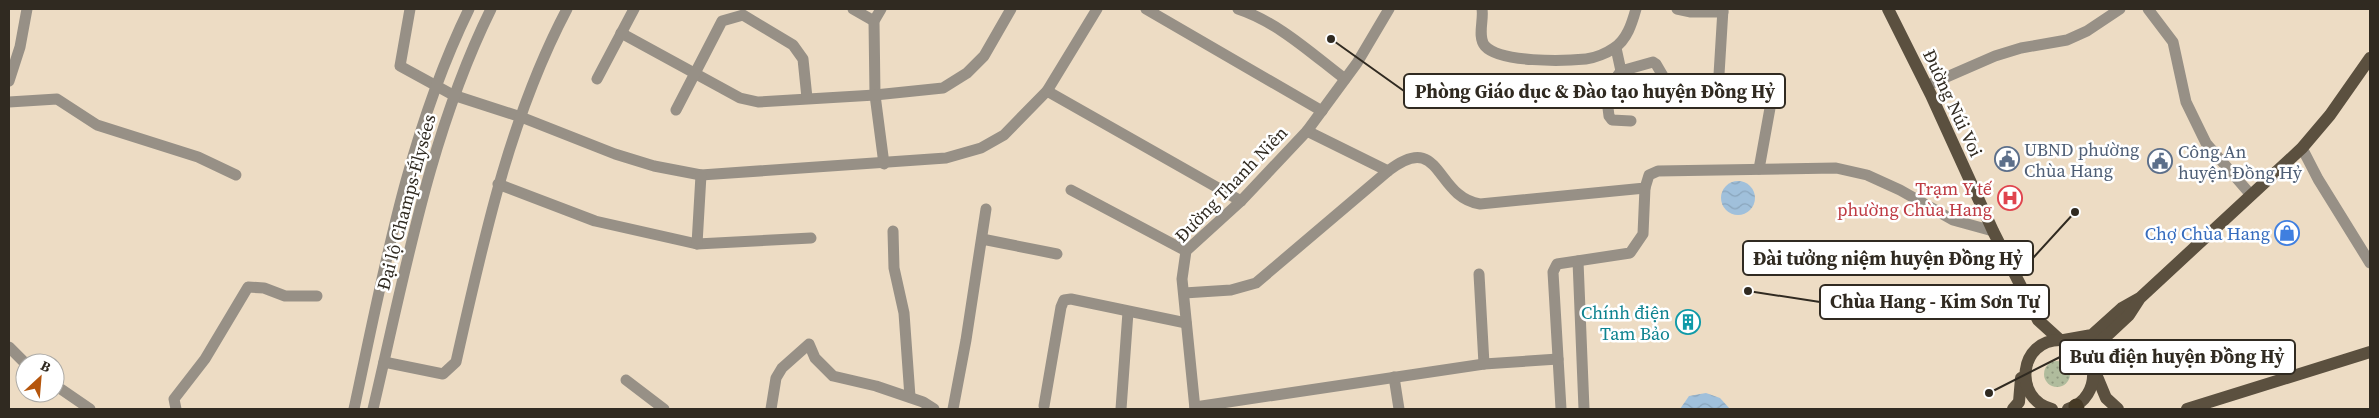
<svg xmlns="http://www.w3.org/2000/svg" width="2379" height="418" font-family="'Source Serif 4',serif">
<style>
.grass{fill:url(#grass-dots)}
.water{fill:url(#water-waves)}
.lines{fill:none;stroke-linecap:round;stroke-linejoin:round}
.minor{stroke:#979086;stroke-width:11}
.major{stroke:#5b503f;stroke-width:12}
.highway{stroke:#463a26;stroke-width:15}
.labels{text-anchor:middle;dominant-baseline:central;stroke-width:5;stroke-linejoin:round;paint-order:stroke}
.street-label{font-size:18px;fill:#302a21;stroke:#fff}
.service-label{font-size:18px;fill:#4e5e75;stroke:#fff;text-anchor:start}
.health-label{font-size:18px;fill:#be3a42;stroke:#fff;text-anchor:end}
.shop-label{font-size:18px;fill:#366cbe;stroke:#fff;text-anchor:end}
.culture-label{font-size:18px;fill:#0d838f;stroke:#fff;text-anchor:end}
.leader{fill:none;stroke:#302a21;stroke-width:2}
.callout-dot{fill:#302a21;stroke:#fff;stroke-width:2}
.callout{fill:#fff;stroke:#302a21;stroke-width:2}
.callout-label{font-size:19px;text-anchor:middle;font-weight:bold;fill:#302a21}
</style>
<defs>
<pattern id="grass-dots" width="8" height="8" patternUnits="userSpaceOnUse" patternTransform="scale(1.25)"><rect width="8" height="8" fill="#b0bc9d"/><path d="M2 2h.1M6 6h.1" fill="none" stroke="#909980" stroke-width="1.8" stroke-linecap="round"/></pattern>
<pattern id="water-waves" width="16" height="10" patternUnits="userSpaceOnUse" patternTransform="scale(1.25)"><rect width="16" height="10" fill="#a0c0db"/><path d="M0 5q4-4 8 0t8 0" fill="none" stroke="#8aa5bc"/></pattern>
</defs>
<rect width="100%" height="100%" fill="#eddcc4"/>
<circle class="grass" cx="2057" cy="374" r="13"/>
<g class="water">
<circle cx="1738" cy="198" r="17"/>
<path d="M 1706,393 L 1720,398 L 1730,409 L 1680,409 L 1689,396 Z"/>
</g>
<g class="lines">
<g class="minor">
<path d="M 410,9 L 400,66 L 453,95 L 521,117 L 615,154 L 654,166 L 701,175 L 946,158 L 981,148 L 1004,135 L 1047,91 L 1097,9"/>
<path d="M 853,9 L 874,21"/>
<path d="M 881,9 L 874,21 L 875,95 L 884,164"/>
<path d="M 1146,9 L 1322,111"/>
<path d="M 1238,9 C 1278,22 1312,54 1345,79"/>
<path d="M 1482,9 C 1484,20 1477,37 1485,46 C 1500,63 1564,61 1586,59 C 1595,58 1607,53 1614,48 C 1627,40 1632,23 1636,9"/>
<path d="M 1677,9 L 1691,12 L 1723,12"/>
<path d="M 1723,9 L 1718,91 L 1721,95 L 1727,96 L 1765,90 L 1770,91 L 1772,97 L 1759,169"/>
<path d="M 2148,9 L 2173,42 L 2186,102 L 2206,143 L 2251,195"/>
<path d="M 621,33 L 740,98 L 758,102 L 875,95 L 943,88 L 967,73 L 984,56 L 1011,9"/>
<path d="M 1616,48 L 1621,71 L 1653,62 L 1656,64 L 1670,88"/>
<path d="M 1621,71 L 1606,92 L 1609,116 L 1612,120 L 1631,121"/>
<path d="M 597,79 L 634,9"/>
<path d="M 9,81 L 20,47 L 27,9"/>
<path d="M 1926,86 L 1995,56 L 2021,48 L 2067,40 L 2087,31 L 2120,9"/>
<path d="M 1047,91 L 1241,201"/>
<path d="M 9,102 L 57,99 L 97,125 L 198,157 L 236,175"/>
<path d="M 676,110 L 722,21 L 743,15 L 793,45 L 803,59 L 807,98"/>
<path d="M 1307,131 L 1388,171"/>
<path d="M 2302,148 L 2318,179 L 2370,263"/>
<path d="M 498,184 L 595,221 L 697,244 L 811,238"/>
<path d="M 1071,190 L 1186,251"/>
<path d="M 893,231 L 894,268 L 904,313 L 910,397"/>
<path d="M 982,239 L 1057,254"/>
<path d="M 697,244 L 701,175"/>
<path d="M 1578,261 L 1584,409"/>
<path d="M 1479,274 L 1484,364"/>
<path d="M 1184,293 L 1231,290 L 1256,283 L 1388,171 C 1442,129 1434,197 1480,204 L 1645,188 L 1649,175 L 1658,171 L 1836,168 L 1867,175 L 1900,190 L 1953,220 L 1993,231"/>
<path d="M 9,347 L 25,363"/>
<path d="M 384,362 L 443,374 L 456,362 C 483,242 509,119 567,9"/>
<path d="M 1394,377 L 1399,409"/>
<path d="M 626,380 L 664,409"/>
<path d="M 55,385 L 90,409"/>
<path d="M 1044,406 L 1061,307 L 1064,300 L 1071,299 L 1186,323"/>
<path d="M 1195,407 L 1484,364 L 1558,359"/>
<path d="M 176,409 L 174,399 L 205,359 L 248,287 L 264,288 L 285,296 L 317,296"/>
<path d="M 354,409 C 383,274 408,134 469,9"/>
<path d="M 373,409 C 405,274 429,135 491,9"/>
<path d="M 771,409 L 776,378 L 782,368 L 809,344 L 815,358 L 833,376 L 876,386 L 923,402 L 934,409"/>
<path d="M 953,409 L 966,340 L 986,209"/>
<path d="M 1121,409 L 1128,312"/>
<path d="M 1195,409 L 1182,279 L 1186,251 L 1241,201 L 1307,131 L 1357,63 L 1389,9"/>
<path d="M 1561,409 L 1553,272 L 1557,264 L 1630,253 L 1643,234 L 1645,188"/>
</g>
<g class="major">
<path d="M 1888,9 L 1931,95 L 1993,231 L 2038,320 L 2060,340"/>
<path d="M 2064,340 L 2092,335 L 2122,308 L 2138,299"/>
<path d="M 2094,368 L 2099,343 L 2129,315 L 2140,298 L 2302,148 L 2330,115 L 2370,58"/>
<path d="M 2096,374 L 2106,398 L 2118,409"/>
<path d="M 2013,409 L 2019,402 L 2021,378"/>
<path d="M 2052,409 C 2012,399 2019,339 2061,340 C 2101,342 2104,398 2068,409"/>
<path d="M 2187,409 L 2370,352"/>
</g>
<path class="highway" d="M 2076,406 L 2077,409"/>
</g>
<defs>
<symbol id="civic-ring" viewBox="-11 -11 22 22"><circle r="9.5" fill="#fff" stroke="#5c6f8a" stroke-width="1.5"/><path d="M-.6-6.5H3V-4.5H.6V-3L4-1V1h2V6H-6V1h2V-1L-.6-3ZM-1.2 2.5V6h2.4V2.5Z" fill="#5c6f8a"/></symbol>
<symbol id="hospital-ring" viewBox="-11 -11 22 22"><circle r="9.5" fill="#fff" stroke="#e0444e" stroke-width="1.5"/><path d="M-5-5h3v3.5h4V-5h3V5h-3V1.5h-4V5h-3Z" fill="#e0444e"/></symbol>
<symbol id="shop-ring" viewBox="-11 -11 22 22"><circle r="9.5" fill="#fff" stroke="#3f7fe0" stroke-width="1.5"/><path d="M-5-2.5h2.3a2.7 3.5 0 0 1 5.4 0H5L5.5 6h-11ZM-1.5-2.5h3a1.5 2.3 0 0 0-3 0Z" fill="#3f7fe0"/></symbol>
<symbol id="building-ring" viewBox="-11 -11 22 22"><circle r="9.5" fill="#fff" stroke="#0f9aa8" stroke-width="1.5"/><path d="M-4-6H4V6H1V3H-1V6H-4ZM-2.5-4.3h1.7v1.8h-1.7ZM.8-4.3h1.7v1.8H.8ZM-2.5-1h1.7V.8h-1.7ZM.8-1h1.7V.8H.8Z" fill="#0f9aa8"/></symbol>
</defs>
<g fill-rule="evenodd">
<use href="#civic-ring" x="1993" y="145" width="28" height="28"/>
<use href="#civic-ring" x="2146" y="147" width="28" height="28"/>
<use href="#hospital-ring" x="1996" y="184" width="28" height="28"/>
<use href="#shop-ring" x="2273" y="219" width="28" height="28"/>
<use href="#building-ring" x="1674" y="308" width="28" height="28"/>
</g>
<g class="labels">
<g class="street-label">
<text transform="translate(1953 103) rotate(65)">Đường Núi Voi</text>
<text transform="translate(1231 184) rotate(-46)">Đường Thanh Niên</text>
<text transform="translate(406 202) rotate(-75)">Đại lộ Champs-Élysées</text>
</g>
<g class="service-label">
<text x="2024" y="149">UBND phường<tspan x="2024" dy="21">Chùa Hang</tspan></text>
<text x="2178" y="151">Công An<tspan x="2178" dy="21">huyện Đồng Hỷ</tspan></text>
</g>
<g class="health-label">
<text x="1992" y="188">Trạm Y tế<tspan x="1992" dy="21">phường Chùa Hang</tspan></text>
</g>
<g class="shop-label">
<text x="2270" y="233">Chợ Chùa Hang</text>
</g>
<g class="culture-label">
<text x="1670" y="312">Chính điện<tspan x="1670" dy="21">Tam Bảo</tspan></text>
</g>
</g>
<path class="leader" d="M1331 39L1404 91M2075 212L2033 258M1748 291L1820 302M1989 393L2060 357"/>
<g class="callout-dot">
<circle cx="1331" cy="39" r="5"/>
<circle cx="2075" cy="212" r="5"/>
<circle cx="1748" cy="291" r="5"/>
<circle cx="1989" cy="393" r="5"/>
</g>
<g class="callout">
<rect x="1404" y="74" width="381" height="34" rx="5"/>
<rect x="1743" y="241" width="290" height="34" rx="5"/>
<rect x="1820" y="285" width="229" height="34" rx="5"/>
<rect x="2060" y="340" width="235" height="34" rx="5"/>
</g>
<g class="callout-label">
<text x="1595" y="98">Phòng Giáo dục &amp; Đào tạo huyện Đồng Hỷ</text>
<text x="1888" y="265">Đài tưởng niệm huyện Đồng Hỷ</text>
<text x="1935" y="308">Chùa Hang - Kim Sơn Tự</text>
<text x="2177" y="363">Bưu điện huyện Đồng Hỷ</text>
</g>
<rect width="2379" height="418" fill="none" stroke="#302a21" stroke-width="20"/>
<g transform="translate(40 378) rotate(26)"><circle r="24" fill="#ffffff" stroke="#acaaa6"/>
<path d="M0-4L9 19L0 12L-9 19Z" fill="#b5560d"/>
<text y="-8" font-size="14" font-weight="bold" text-anchor="middle" fill="#302a21">B</text>
</g>
</svg>
